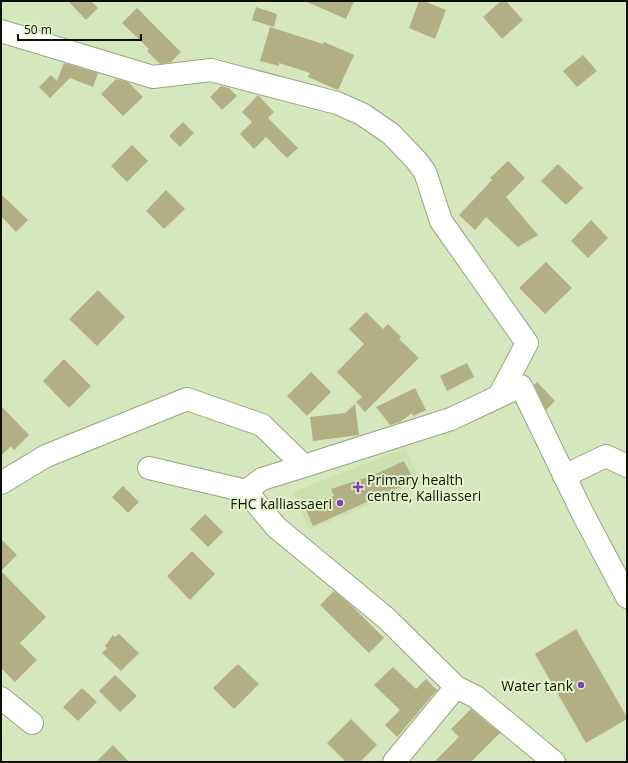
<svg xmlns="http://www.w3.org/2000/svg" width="628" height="763" font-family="'Open Sans',sans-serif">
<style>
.built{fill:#cde0af}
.building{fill:#b2af85}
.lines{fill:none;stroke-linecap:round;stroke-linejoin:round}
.minor-casing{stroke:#96a57e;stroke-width:24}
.minor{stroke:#fff;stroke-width:22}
.poi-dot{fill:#7d40b5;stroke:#e3f3ca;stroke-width:1.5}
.labels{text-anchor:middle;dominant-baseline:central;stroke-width:4;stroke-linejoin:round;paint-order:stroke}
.poi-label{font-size:14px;fill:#0c1104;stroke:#e3f3ca;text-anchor:end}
</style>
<rect width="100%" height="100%" fill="#d6e6bd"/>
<path class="built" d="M 405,448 L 422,483 L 310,530 L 293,492 Z"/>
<g class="building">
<path d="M 68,1 L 91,1 L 98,8 L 86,20 Z"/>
<path d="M 305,1 L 354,1 L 346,19 Z"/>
<path d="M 419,1 L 424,1 L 446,10 L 435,39 L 409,28 Z"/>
<path d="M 501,1 L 506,1 L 523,20 L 502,39 L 483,17 Z"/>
<path d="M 256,7 L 277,14 L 274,27 L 252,20 Z"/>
<path d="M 137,8 L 181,52 L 171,62 L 160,64 L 147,51 L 149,49 L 122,23 Z"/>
<path d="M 270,27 L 323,44 L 324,42 L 354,55 L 338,90 L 308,77 L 310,73 L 279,63 L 279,66 L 260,61 Z"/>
<path d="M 583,55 L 597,71 L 577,87 L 563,71 Z"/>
<path d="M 64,63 L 98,73 L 93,87 L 70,78 L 50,98 L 39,87 L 51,75 L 57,81 Z"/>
<path d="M 116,79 L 128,82 L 143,97 L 123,116 L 101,94 Z"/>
<path d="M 221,86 L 229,88 L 237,96 L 222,110 L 210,97 Z"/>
<path d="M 258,95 L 274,112 L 268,118 L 298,148 L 287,158 L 266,137 L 254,149 L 240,134 L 252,122 L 242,112 Z"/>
<path d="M 183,122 L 194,133 L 180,147 L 169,136 Z"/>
<path d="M 132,145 L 148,161 L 127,182 L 111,166 Z"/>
<path d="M 508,161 L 525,178 L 506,197 L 538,235 L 518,247 L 486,217 L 475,230 L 459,215 L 492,180 L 490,178 Z"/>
<path d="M 558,164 L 583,188 L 566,205 L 541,181 Z"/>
<path d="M 166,190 L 185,209 L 164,229 L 146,211 Z"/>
<path d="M 1,194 L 28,220 L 16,232 L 1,216 Z"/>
<path d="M 591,220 L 608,238 L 588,258 L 571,241 Z"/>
<path d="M 546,262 L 572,288 L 545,314 L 519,288 Z"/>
<path d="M 98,290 L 125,317 L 97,346 L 69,319 Z"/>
<path d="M 366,312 L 383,329 L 388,324 L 401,337 L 399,339 L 419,358 L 365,412 L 356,402 L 362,397 L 337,372 L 364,344 L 349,329 Z"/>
<path d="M 64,359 L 91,386 L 69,408 L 43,381 Z"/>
<path d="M 467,363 L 474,377 L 447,391 L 440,376 Z"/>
<path d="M 311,372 L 331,392 L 307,416 L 287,396 Z"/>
<path d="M 537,382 L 555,401 L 546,410 L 534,385 Z"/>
<path d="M 415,388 L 426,410 L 413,416 L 412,413 L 400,422 L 390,425 L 376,407 Z"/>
<path d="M 355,404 L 359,435 L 313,441 L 310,417 L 345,413 Z"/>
<path d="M 1,406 L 29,435 L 14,450 L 11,446 L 1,456 Z"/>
<path d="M 404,461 L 414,481 L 313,526 L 305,507 L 334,496 L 331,489 L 374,475 Z"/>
<path d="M 123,486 L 139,502 L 128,513 L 112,497 Z"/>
<path d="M 205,514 L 223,532 L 208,547 L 190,529 Z"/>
<path d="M 1,539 L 17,555 L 1,571 Z"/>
<path d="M 192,551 L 215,574 L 190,600 L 167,576 Z"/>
<path d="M 1,571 L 46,617 L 20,643 L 37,660 L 15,682 L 1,668 Z"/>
<path d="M 334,591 L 351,605 L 384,638 L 369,653 L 320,605 Z"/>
<path d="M 576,629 L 627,717 L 627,719 L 586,743 L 535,654 Z"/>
<path d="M 119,634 L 139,653 L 121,671 L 102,653 L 107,648 L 105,646 L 113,635 L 115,637 Z"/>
<path d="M 238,664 L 259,684 L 234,709 L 213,688 Z"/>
<path d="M 393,667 L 416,689 L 426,679 L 437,690 L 397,737 L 385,725 L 400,710 L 374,685 Z"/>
<path d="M 115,675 L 137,696 L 120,712 L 99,691 Z"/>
<path d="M 82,688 L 97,702 L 78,721 L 63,707 Z"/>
<path d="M 471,709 L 500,733 L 471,762 L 434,762 L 459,737 L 451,729 Z"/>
<path d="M 351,719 L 377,745 L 360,762 L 346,762 L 327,743 Z"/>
<path d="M 113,745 L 129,762 L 96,762 Z"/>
</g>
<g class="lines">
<defs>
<g id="minor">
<path d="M 1,31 L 153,77 L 211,70 L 337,103 L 362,114 L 391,134 L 416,160 L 425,172 L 441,221 L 527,343 L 499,396"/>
<path d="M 149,468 L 246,491 L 276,527 L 386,618 L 456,687 L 476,697 L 554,762"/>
<path d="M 564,476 L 606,456 L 627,466"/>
<path d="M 1,483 L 46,456 L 187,399 L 262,425 L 304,466 L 451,419 L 521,386 L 582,512 L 627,597"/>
<path d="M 246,491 L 262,479 L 304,466"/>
<path d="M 1,698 L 32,723"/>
<path d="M 394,762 L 456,687"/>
</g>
</defs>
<use href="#minor" class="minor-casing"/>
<use href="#minor" class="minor"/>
</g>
<g class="poi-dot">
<path d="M356 481h4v4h4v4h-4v4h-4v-4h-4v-4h4z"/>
<circle cx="340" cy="503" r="4"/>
<circle cx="581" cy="685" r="4"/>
</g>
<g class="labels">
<g class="poi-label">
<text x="367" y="479" text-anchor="start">Primary health<tspan x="367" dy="16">centre, Kalliasseri</tspan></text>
<text x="332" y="503">FHC kalliassaeri</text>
<text x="573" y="685">Water tank</text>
</g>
</g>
<rect width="628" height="763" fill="none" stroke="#0c1104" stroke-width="4"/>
<path d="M18 34v6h123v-6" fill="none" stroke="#0c1104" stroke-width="2"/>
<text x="24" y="34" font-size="12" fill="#0c1104" stroke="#e3f3ca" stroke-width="3" paint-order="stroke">50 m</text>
</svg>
